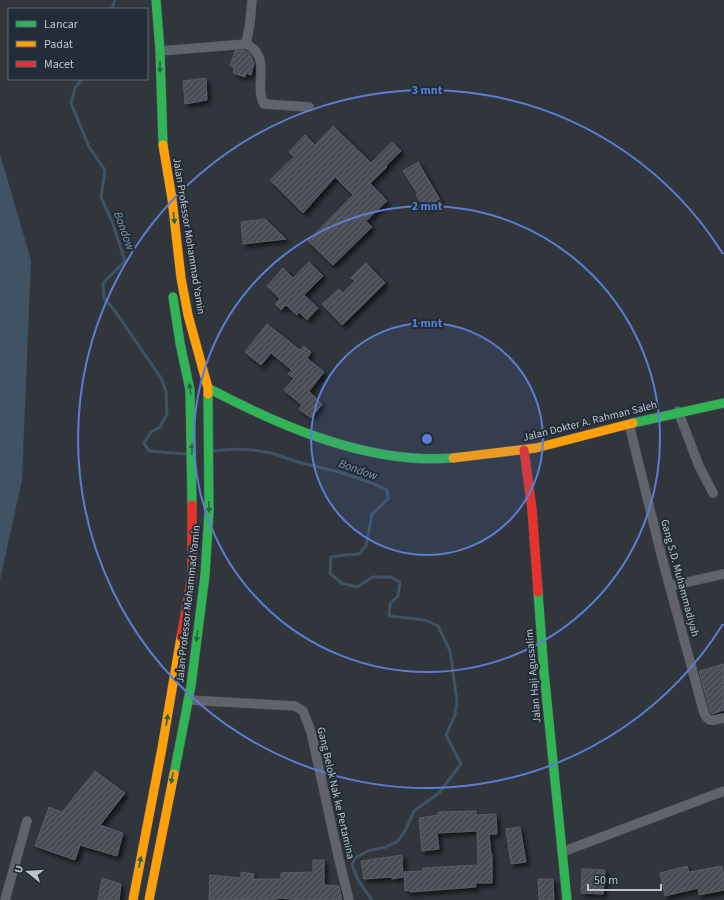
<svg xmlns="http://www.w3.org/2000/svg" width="724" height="900" font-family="'Source Sans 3',sans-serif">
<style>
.medical{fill:#353542}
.water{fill:#3f5365}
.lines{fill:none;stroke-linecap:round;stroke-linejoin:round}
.stream{stroke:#3f5365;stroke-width:3}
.building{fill:url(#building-hatch);stroke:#585e63;filter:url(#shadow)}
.street-casing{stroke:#4e5257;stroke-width:10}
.fast-casing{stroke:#4e5257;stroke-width:10}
.slow-casing{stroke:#4e5257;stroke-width:10}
.jam-casing{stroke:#4e5257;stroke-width:10}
.street{stroke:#60646a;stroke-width:9}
.fast{stroke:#30b455;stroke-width:9}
.slow{stroke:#ff9f0a;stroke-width:9}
.jam{stroke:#e5322d;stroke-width:9}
.oneway{fill:#286343}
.ring{fill:none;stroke:#5c7dd3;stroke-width:2}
.labels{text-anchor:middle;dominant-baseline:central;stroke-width:4;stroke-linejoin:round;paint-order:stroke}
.street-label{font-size:11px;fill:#bbc3cc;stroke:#222d37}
.water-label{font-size:12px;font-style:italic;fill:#7e96ab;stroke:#222d37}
.centre{fill:#5c7dd3;stroke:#222d37;stroke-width:2}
.ring-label{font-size:12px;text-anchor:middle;font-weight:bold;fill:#5c7dd3;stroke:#222d37;stroke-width:4;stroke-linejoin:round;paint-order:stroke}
</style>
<defs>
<pattern id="building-hatch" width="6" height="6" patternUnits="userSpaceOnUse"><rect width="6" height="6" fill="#494e54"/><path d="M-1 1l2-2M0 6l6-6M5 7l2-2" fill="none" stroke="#61666b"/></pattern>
<filter id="shadow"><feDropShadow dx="3.5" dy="3.5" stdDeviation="2" flood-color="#0009"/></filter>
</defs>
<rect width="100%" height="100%" fill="#30363c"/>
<path class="medical" d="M 336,857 L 347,900 L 307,900 L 306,860 Z"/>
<path class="water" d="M 0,154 L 31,260 L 22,480 L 0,580 Z"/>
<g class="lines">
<g class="stream">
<path d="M 112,9 L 115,0"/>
<path d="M 82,79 L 75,88 L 71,103 L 89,147 L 105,170 L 101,197 L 113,224 L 125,261 L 103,283 L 104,298 L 115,311 L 161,378 L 166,391 L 167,414 L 160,427 L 151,432 L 144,443 L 149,451 L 186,454"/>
<path d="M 214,451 C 234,448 255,449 275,454 C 284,457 293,461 302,463 C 332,470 358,476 387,490 L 388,499 L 372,514 L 366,546 L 359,554 L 345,555 L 331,557 L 330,573 L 341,583 L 357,587 L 373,577 L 391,577 L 400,582 L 398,596 L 390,604 L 389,616 L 425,620 L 438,626 L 450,651 L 457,701 L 455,715 L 446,735 L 461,764 L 439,793 L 414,811 L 406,829 L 398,841 L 386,847 L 368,851 L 355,858 L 352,865 L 358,880 L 372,900"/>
</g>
</g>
<g class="building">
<path d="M 243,50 L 250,54 L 254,63 L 251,75 L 246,73 L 245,77 L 233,73 L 234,67 L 230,66 L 235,51 Z"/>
<path d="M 206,78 L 207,100 L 185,104 L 183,81 Z"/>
<path d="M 333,126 L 371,163 L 392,142 L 401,151 L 386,166 L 387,167 L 370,183 L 387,201 L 366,221 L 372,227 L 333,265 L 308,241 L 353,195 L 335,177 L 303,213 L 270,180 L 294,157 L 289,152 L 305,135 L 315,145 Z"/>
<path d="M 418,162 L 440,200 L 425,209 L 416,195 L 418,194 L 403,171 Z"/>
<path d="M 265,219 L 286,239 L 243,244 L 241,222 Z"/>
<path d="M 309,262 L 323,276 L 304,295 L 318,308 L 307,320 L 299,312 L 297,315 L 286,305 L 281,310 L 275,304 L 280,299 L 267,286 L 283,268 L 293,278 Z"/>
<path d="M 366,263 L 385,283 L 342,325 L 322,304 L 339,289 L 343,293 L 355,281 L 351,278 Z"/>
<path d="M 267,324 L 300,350 L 304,346 L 311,352 L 307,358 L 324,372 L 309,391 L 322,404 L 311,418 L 299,409 L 302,405 L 284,390 L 294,378 L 288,374 L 292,370 L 271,353 L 261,365 L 245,352 Z"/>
<path d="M 724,664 L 724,710 L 712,714 L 710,711 L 699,671 Z"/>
<path d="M 95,771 L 125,793 L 100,825 L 123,833 L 117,856 L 80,845 L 75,860 L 35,846 L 49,807 L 62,812 Z"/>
<path d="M 476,811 L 476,815 L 496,814 L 497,834 L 489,834 L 491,854 L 492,854 L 492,883 L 475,883 L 476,887 L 410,892 L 410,890 L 405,891 L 404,872 L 423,871 L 423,868 L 478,865 L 477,831 L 437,833 L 439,849 L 422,851 L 419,818 L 438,815 L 438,812 Z"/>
<path d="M 520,827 L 526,862 L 511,864 L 506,829 Z"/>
<path d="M 402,855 L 403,877 L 392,879 L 392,877 L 364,879 L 361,861 Z"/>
<path d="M 313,860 L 324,860 L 324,885 L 339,886 L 342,900 L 304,900 L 278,898 L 278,899 L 209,900 L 210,875 L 241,878 L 241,872 L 254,874 L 253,879 L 281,879 L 281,873 L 313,872 Z"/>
<path d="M 687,866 L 689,872 L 722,866 L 724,878 L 724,890 L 699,895 L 698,888 L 665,896 L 660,873 Z"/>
<path d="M 582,869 L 605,870 L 603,894 L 581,893 Z"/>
<path d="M 102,878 L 121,884 L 119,900 L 98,900 Z"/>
<path d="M 538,879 L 553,879 L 554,900 L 539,900 Z"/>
</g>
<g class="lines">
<defs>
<g id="street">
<path d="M 246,44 L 250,23 L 252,0"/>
<path d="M 160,51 L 246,44 C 273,57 253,86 264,104 L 309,107"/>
<path d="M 678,411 L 699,466 L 713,493"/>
<path d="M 629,424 L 663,562 L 704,713 C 710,725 714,719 724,718"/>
<path d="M 670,586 L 724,574"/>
<path d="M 188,700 L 295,706 L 303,711 L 311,732 L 338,855 L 349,900"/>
<path d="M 562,852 L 724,791"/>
<path d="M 5,900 L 27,821"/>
</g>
<g id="fast">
<path d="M 156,0 L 160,51 L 163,145"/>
<path d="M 173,297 L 180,343 L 190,390 L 192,505"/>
<path d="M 208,388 C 280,426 369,465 453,458"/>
<path d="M 633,423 L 724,403"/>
<path d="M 538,592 L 544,672 L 567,900"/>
<path d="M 174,774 L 191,686 L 205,575 L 209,512 L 208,394"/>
</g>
<g id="slow">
<path d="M 163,145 L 172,199 L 181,278 L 188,315 L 208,388 L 208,394"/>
<path d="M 453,458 L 536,448 L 633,423"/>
<path d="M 133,900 L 162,748 L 181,637"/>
<path d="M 149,900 L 174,774"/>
</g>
<g id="jam">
<path d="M 524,450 L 532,509 L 538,592"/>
<path d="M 181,637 L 192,576 L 192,505"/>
</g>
</defs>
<use href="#street" class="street-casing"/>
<use href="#fast" class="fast-casing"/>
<use href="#slow" class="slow-casing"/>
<use href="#jam" class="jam-casing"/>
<use href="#street" class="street"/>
<use href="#fast" class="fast"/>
<use href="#slow" class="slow"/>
<use href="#jam" class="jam"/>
</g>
<defs><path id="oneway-solid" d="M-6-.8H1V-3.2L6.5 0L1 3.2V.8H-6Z"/></defs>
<g class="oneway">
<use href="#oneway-solid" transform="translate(160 67) rotate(89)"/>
<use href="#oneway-solid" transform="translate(174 218) rotate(84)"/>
<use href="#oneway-solid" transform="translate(190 389) rotate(-98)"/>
<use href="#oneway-solid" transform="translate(192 449) rotate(-90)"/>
<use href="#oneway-solid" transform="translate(209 507) rotate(89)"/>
<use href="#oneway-solid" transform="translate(197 636) rotate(98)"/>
<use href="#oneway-solid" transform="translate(167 720) rotate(-81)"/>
<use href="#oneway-solid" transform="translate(172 778) rotate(101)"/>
<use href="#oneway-solid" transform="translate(140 862) rotate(-79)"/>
</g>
<circle cx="427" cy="439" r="116" fill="#5c7dd3" fill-opacity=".12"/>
<g class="ring">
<circle cx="427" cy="439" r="116"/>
<circle cx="427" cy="439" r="233"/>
<path d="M723 624A349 349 0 1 1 723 254"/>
</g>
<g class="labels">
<g class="street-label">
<text transform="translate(189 236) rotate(81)">Jalan Professor Mohammad Yamin</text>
<text transform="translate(590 421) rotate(-14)">Jalan Dokter A. Rahman Saleh</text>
<text transform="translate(680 578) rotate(75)">Gang S.D. Muhammadiyah</text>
<text transform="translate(188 604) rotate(-84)">Jalan Professor Mohammad Yamin</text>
<text transform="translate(533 676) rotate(-95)">Jalan Haji Agussalim</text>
<text transform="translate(336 793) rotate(77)">Gang Belok Nak ke Pertamina</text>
</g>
<g class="water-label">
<text transform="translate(124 231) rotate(70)">Bondow</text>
<text transform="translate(358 470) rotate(20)">Bondow</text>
</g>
</g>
<circle cx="427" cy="439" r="6" class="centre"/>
<g class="ring-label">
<text x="427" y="94">3 mnt</text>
<text x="427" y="210">2 mnt</text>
<text x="427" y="327">1 mnt</text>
</g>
<rect x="8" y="8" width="140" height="72" fill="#222d37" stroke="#5f6973"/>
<rect x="16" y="21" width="20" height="6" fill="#30b455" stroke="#5f6973"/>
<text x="44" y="28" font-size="12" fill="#bbc3cc">Lancar</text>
<rect x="16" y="41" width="20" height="6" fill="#ff9f0a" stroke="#5f6973"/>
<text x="44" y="48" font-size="12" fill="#bbc3cc">Padat</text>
<rect x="16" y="61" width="20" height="6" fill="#e5322d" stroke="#5f6973"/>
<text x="44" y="68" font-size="12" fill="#bbc3cc">Macet</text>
<g transform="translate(28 872) rotate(287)" stroke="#222d37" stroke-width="3" paint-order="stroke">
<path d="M0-3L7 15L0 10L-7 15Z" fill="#bbc3cc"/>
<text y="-6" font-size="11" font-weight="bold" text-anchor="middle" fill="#bbc3cc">U</text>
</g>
<path d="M588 884v6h73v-6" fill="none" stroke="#bbc3cc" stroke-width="2"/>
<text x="594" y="884" font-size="12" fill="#bbc3cc" stroke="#222d37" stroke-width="3" paint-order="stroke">50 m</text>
</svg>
